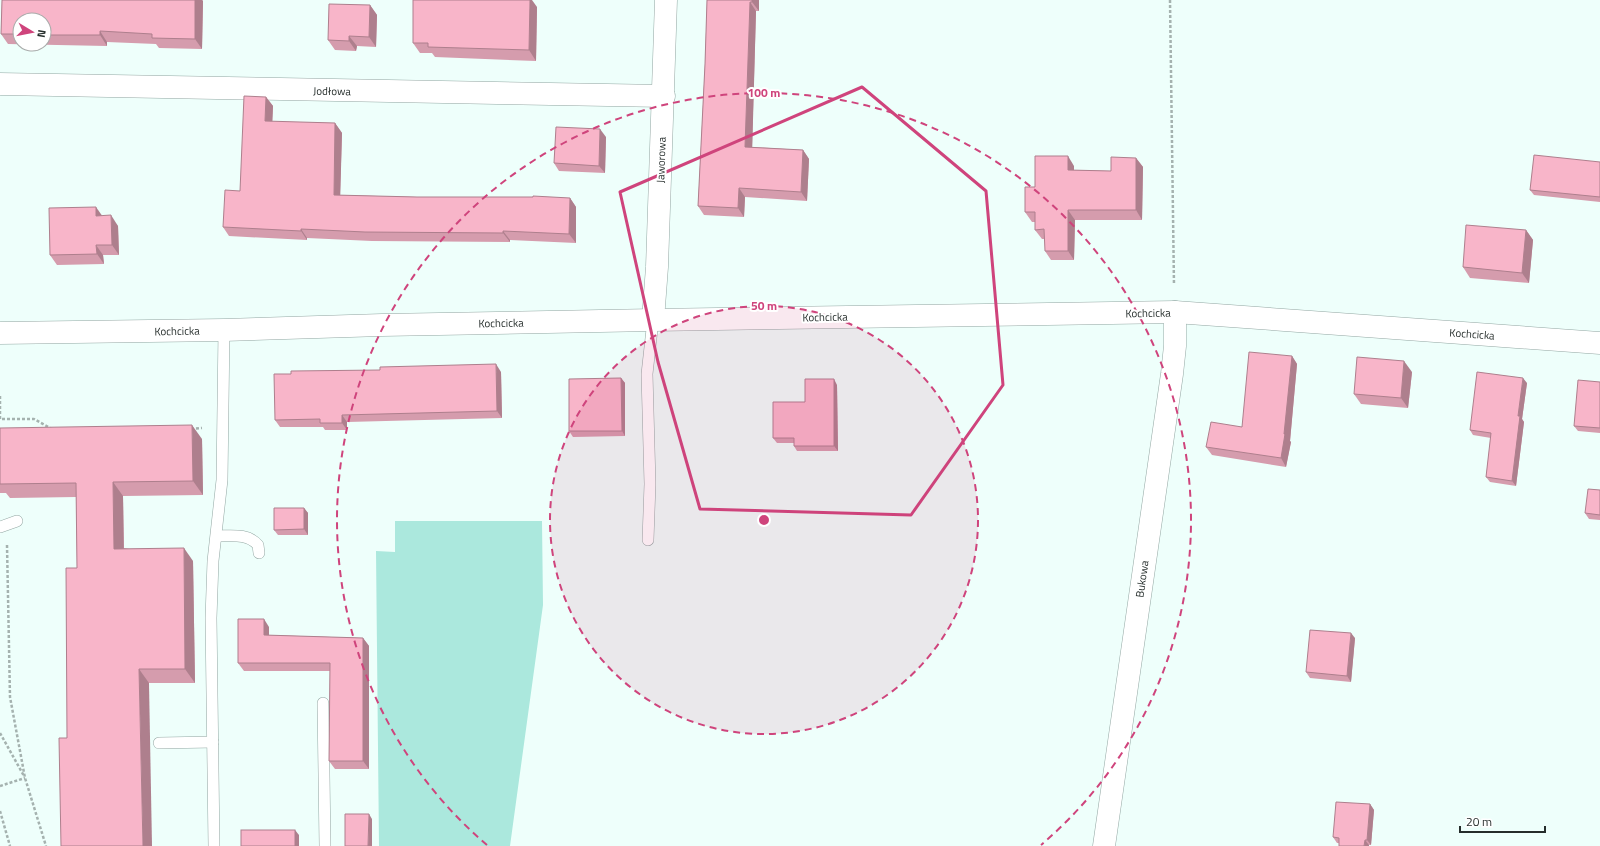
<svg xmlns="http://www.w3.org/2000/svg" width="1600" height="846" font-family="'Titillium Web',sans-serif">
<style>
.green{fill:#abe8dd}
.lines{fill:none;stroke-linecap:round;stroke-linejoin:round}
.lane-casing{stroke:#93a7a3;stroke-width:12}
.street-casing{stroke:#93a7a3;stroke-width:23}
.path{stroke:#a5b2af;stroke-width:2.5;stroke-dasharray:3 2;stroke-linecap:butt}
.lane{stroke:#fff;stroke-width:11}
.street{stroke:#fff;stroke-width:22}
.wall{fill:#d59cad;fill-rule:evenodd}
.shaded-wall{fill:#ae7f8d}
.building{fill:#f8b5c9;stroke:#ae7f8d}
.marked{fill:none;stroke:#cf447c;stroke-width:3;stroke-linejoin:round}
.ring{fill:none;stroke:#cf447c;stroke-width:2;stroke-dasharray:7 5}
.labels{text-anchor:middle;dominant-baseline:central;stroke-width:4;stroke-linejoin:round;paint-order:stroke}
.street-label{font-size:11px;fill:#252d2b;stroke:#fff}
.centre{fill:#cf447c;stroke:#fff;stroke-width:2}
.ring-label{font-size:12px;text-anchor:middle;font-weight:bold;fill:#cf447c;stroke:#fff;stroke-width:4;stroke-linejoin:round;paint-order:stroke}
</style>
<rect width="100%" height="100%" fill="#eefffb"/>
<path class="green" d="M 395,521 L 542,521 L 543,605 L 510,846 L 379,846 L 376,551 L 395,552 Z"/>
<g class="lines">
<defs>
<g id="lane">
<path d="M 0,527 L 17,521"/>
<path d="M 217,536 C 231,536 248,533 258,545 L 259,553"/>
<path d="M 648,540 L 650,484 L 647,374 L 653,320"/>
<path d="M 323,703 L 325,846"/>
<path d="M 159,743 L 213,742"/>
<path d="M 214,846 L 211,618 L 213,561 L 222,480 L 224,330"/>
</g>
<g id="street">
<path d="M 0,84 L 664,96"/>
<path d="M 653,320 L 657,267 L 666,0"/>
<path d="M 0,333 L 224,330 L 382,325 L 653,320 L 1175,312 L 1600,343"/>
<path d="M 1104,846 L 1172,374 L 1175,346 L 1175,312"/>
</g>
</defs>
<use href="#lane" class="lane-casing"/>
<use href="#street" class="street-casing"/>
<g class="path">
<path d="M 1170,0 L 1174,285"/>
<path d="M 0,396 L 0,419 L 34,419 L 52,429"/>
<path d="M 191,429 L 202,428"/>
<path d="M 7,545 L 10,697 L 25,778 L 46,846"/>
<path d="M 0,733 L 24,776"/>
<path d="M 0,786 L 25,778"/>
<path d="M 0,811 L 10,846"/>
</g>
<use href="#lane" class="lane"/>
<use href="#street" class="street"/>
</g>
<g class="wall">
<path d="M 2,0 L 202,0 L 203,1 L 202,49 L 159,48 L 156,44 L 107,42 L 107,46 L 8,44 L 1,34 ZM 20,20 L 44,20 L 44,44 L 20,44 Z"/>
<path d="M 707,0 L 759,0 L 759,11 L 756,11 L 752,147 L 803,150 L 809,159 L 807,201 L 745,197 L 744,217 L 704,215 L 698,206 L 705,64 Z"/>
<path d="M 370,5 L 377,15 L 376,47 L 357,46 L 356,51 L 335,50 L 328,40 Z"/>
<path d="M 537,7 L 536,61 L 435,57 L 432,53 L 420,53 L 413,43 Z"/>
<path d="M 266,97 L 273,106 L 272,122 L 335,123 L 342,133 L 340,195 L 417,197 L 570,198 L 576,207 L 576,243 L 510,240 L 510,242 L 372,241 L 307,238 L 307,240 L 229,236 L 223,227 L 240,191 Z"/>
<path d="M 606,137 L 605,173 L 559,171 L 554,163 Z"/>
<path d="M 1136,158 L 1143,167 L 1142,220 L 1075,220 L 1074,260 L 1051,260 L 1045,251 L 1045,239 L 1042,239 L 1035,230 L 1035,222 L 1032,222 L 1025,212 L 1035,187 L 1074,166 L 1074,170 L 1111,171 Z"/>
<path d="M 1600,162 L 1600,202 L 1534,195 L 1530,190 Z"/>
<path d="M 102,216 L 118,226 L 119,255 L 103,255 L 104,264 L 57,265 L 50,255 Z"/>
<path d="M 1526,230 L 1533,240 L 1529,283 L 1470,278 L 1463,267 Z"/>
<path d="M 1292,356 L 1297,364 L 1290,441 L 1291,442 L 1286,467 L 1212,455 L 1206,447 L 1242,427 Z"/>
<path d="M 501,372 L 502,418 L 347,422 L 347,430 L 325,430 L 323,427 L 280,427 L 275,420 Z"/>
<path d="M 1412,372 L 1408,408 L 1361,404 L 1354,394 Z"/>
<path d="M 621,378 L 625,383 L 625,436 L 573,437 L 569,431 Z"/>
<path d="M 1600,382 L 1600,433 L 1578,431 L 1574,426 Z"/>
<path d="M 1527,383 L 1522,419 L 1524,422 L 1516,486 L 1490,482 L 1486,477 L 1491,438 L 1473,435 L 1470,430 Z"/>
<path d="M 837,385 L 838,451 L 797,451 L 794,446 L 794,443 L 777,443 L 773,438 Z"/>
<path d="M 0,428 L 202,439 L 203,495 L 123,496 L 124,548 L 193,561 L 195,683 L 149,683 L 67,738 L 77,568 L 76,497 L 10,498 L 6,493 L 0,493 Z"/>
<path d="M 1600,490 L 1600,520 L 1589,519 L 1585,513 Z"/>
<path d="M 304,508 L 308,513 L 308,535 L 278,535 L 274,530 Z"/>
<path d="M 269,627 L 269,635 L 363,638 L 369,646 L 369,769 L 335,769 L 329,761 L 330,671 L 244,671 L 238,663 Z"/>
<path d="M 1355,638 L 1351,682 L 1310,678 L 1306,672 Z"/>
<path d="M 1370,804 L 1374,810 L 1371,845 L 1337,843 L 1333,837 Z"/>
</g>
<g class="shaded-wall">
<path d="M 195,0 L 202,0 L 203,1 L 202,49 L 195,39 Z"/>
<path d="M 530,0 L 532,0 L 537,7 L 536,61 L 529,50 Z"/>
<path d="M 752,0 L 759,0 L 759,11 L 752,2 Z"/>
<path d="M 750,2 L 756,11 L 752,156 L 745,147 Z"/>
<path d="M 370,5 L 377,15 L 376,47 L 369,37 Z"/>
<path d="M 100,31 L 107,42 L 107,46 L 100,35 Z"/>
<path d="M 349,36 L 357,46 L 356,51 L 349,41 Z"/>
<path d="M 266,97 L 273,106 L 272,131 L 265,121 Z"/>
<path d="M 335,123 L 342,133 L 340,204 L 334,195 Z"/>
<path d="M 600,129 L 606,137 L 605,173 L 599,166 Z"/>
<path d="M 803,150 L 809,159 L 807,201 L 801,192 Z"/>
<path d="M 1068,156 L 1074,166 L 1074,180 L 1068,170 Z"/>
<path d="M 1136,158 L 1143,167 L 1142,220 L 1136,210 Z"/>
<path d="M 739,188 L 745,197 L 744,217 L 738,208 Z"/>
<path d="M 570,198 L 576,207 L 576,243 L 569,234 Z"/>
<path d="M 96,207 L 103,217 L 96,216 Z"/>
<path d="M 1068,210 L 1075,220 L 1074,260 L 1068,251 Z"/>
<path d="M 111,215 L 118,226 L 119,255 L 112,245 Z"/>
<path d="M 301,229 L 307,238 L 307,240 L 301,231 Z"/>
<path d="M 1526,230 L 1533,240 L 1529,283 L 1522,273 Z"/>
<path d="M 503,231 L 510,240 L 510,242 L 503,233 Z"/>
<path d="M 96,245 L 103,255 L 104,264 L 97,254 Z"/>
<path d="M 1292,356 L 1297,364 L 1290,441 L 1291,442 L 1286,467 L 1281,458 Z"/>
<path d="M 1404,361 L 1412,372 L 1408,408 L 1401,398 Z"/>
<path d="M 496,364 L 501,372 L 502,418 L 497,411 Z"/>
<path d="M 621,378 L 625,383 L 625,436 L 622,431 Z"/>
<path d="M 1523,378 L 1527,383 L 1522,419 L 1524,422 L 1516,486 L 1512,481 L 1518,416 Z"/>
<path d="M 834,379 L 837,385 L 838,451 L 834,446 Z"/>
<path d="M 342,415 L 347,422 L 347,430 L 342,423 Z"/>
<path d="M 192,425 L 202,439 L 203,495 L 193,481 Z"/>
<path d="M 113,482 L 123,496 L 124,563 L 114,549 Z"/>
<path d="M 304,508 L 308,513 L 308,535 L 304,529 Z"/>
<path d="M 184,548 L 193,561 L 195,683 L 185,669 Z"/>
<path d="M 264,619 L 269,627 L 269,643 L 264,635 Z"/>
<path d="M 1351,633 L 1355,638 L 1351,682 L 1347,676 Z"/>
<path d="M 363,638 L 369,646 L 369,769 L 363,761 Z"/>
<path d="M 139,669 L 149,683 L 152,846 L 143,846 Z"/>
<path d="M 1370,804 L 1374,810 L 1371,845 L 1367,840 Z"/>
<path d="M 369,814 L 372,819 L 372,846 L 368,846 Z"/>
<path d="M 295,830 L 299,835 L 299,846 L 295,846 Z"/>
<path d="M 1365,840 L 1369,845 L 1369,846 L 1364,846 Z"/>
</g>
<g class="building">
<path d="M 2,0 L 195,0 L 195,39 L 152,38 L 152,34 L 100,31 L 100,35 L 44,35 L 44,20 L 20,20 L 20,34 L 1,34 Z"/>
<path d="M 413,0 L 530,0 L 529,50 L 428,47 L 428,43 L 413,43 Z"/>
<path d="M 707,0 L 752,0 L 752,2 L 750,2 L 745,147 L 803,150 L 801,192 L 739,188 L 738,208 L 698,206 L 705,64 Z"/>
<path d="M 329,4 L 370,5 L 369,37 L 349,36 L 349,41 L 328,40 Z"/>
<path d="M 244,96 L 266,97 L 265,121 L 335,123 L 334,195 L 417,197 L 533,197 L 533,196 L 570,198 L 569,234 L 503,231 L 503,233 L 365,232 L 301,229 L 301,231 L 223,227 L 225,190 L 240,191 Z"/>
<path d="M 556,127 L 600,129 L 599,166 L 554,163 Z"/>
<path d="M 1534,155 L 1600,162 L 1600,197 L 1530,190 Z"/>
<path d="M 1035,156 L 1068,156 L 1068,170 L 1111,171 L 1111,157 L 1136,158 L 1136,210 L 1068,210 L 1068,251 L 1045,251 L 1044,229 L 1035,230 L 1035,212 L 1025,212 L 1025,187 L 1035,187 Z"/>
<path d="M 96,207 L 96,216 L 111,215 L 112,245 L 96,245 L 97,254 L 50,255 L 49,208 Z"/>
<path d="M 1466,225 L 1526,230 L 1522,273 L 1463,267 Z"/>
<path d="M 1249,352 L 1292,356 L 1284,434 L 1285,434 L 1281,458 L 1206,447 L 1211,422 L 1242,427 Z"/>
<path d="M 1357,357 L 1404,361 L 1401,398 L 1354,394 Z"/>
<path d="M 496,364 L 497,411 L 342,415 L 342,423 L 320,423 L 320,419 L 275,420 L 274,374 L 291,374 L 291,371 L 380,370 L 380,367 Z"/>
<path d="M 1477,372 L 1523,378 L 1518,416 L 1520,416 L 1512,481 L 1486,477 L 1491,433 L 1470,430 Z"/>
<path d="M 621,378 L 622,431 L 569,431 L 569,379 Z"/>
<path d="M 805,379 L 834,379 L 834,446 L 794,446 L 794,438 L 773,438 L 773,402 L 805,402 Z"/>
<path d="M 1578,380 L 1600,382 L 1600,428 L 1574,426 Z"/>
<path d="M 192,425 L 193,481 L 113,482 L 114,549 L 184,548 L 185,669 L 139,669 L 143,846 L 61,846 L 59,738 L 67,738 L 66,568 L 77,568 L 76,483 L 0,484 L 0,428 Z"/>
<path d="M 1588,489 L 1600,490 L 1600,515 L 1585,513 Z"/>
<path d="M 274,508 L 304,508 L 304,529 L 274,530 Z"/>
<path d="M 238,619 L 264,619 L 264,635 L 363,638 L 363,761 L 329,761 L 330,663 L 238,663 Z"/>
<path d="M 1310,630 L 1351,633 L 1347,676 L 1306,672 Z"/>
<path d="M 1336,802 L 1370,804 L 1367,840 L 1365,840 L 1364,846 L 1339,846 L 1339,838 L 1333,837 Z"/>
<path d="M 345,814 L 369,814 L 368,846 L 345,846 Z"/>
<rect x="241" y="830" width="54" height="16"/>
</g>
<path class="marked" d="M 862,87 L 986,191 L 1003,385 L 911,515 L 700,509 L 658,362 L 620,192 Z"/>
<circle cx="764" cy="520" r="214" fill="#cf447c" fill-opacity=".12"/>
<g class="ring">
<circle cx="764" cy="520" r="214"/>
<path d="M487 845A427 427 0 1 1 1041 845"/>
</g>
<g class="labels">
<g class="street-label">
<text transform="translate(332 91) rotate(1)">Jodłowa</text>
<text transform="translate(661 160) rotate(-88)">Jaworowa</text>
<text transform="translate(1148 313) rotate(-1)">Kochcicka</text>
<text transform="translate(825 317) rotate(-1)">Kochcicka</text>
<text transform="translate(501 323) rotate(-1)">Kochcicka</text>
<text transform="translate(177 331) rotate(-1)">Kochcicka</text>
<text transform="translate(1472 334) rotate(4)">Kochcicka</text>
<text transform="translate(1142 579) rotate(-82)">Bukowa</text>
</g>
</g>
<circle cx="764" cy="520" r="6" class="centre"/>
<g class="ring-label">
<text x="764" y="97">100 m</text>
<text x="764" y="310">50 m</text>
</g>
<g transform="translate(32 32) rotate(100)"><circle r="19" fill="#ffffff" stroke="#a8abaa"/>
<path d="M0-3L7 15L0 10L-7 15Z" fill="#cf447c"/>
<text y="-6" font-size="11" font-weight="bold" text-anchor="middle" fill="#252d2b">N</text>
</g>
<path d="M1460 826v6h85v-6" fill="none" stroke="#252d2b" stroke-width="2"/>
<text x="1466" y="826" font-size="12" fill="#252d2b" stroke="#ffffff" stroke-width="3" paint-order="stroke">20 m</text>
</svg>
